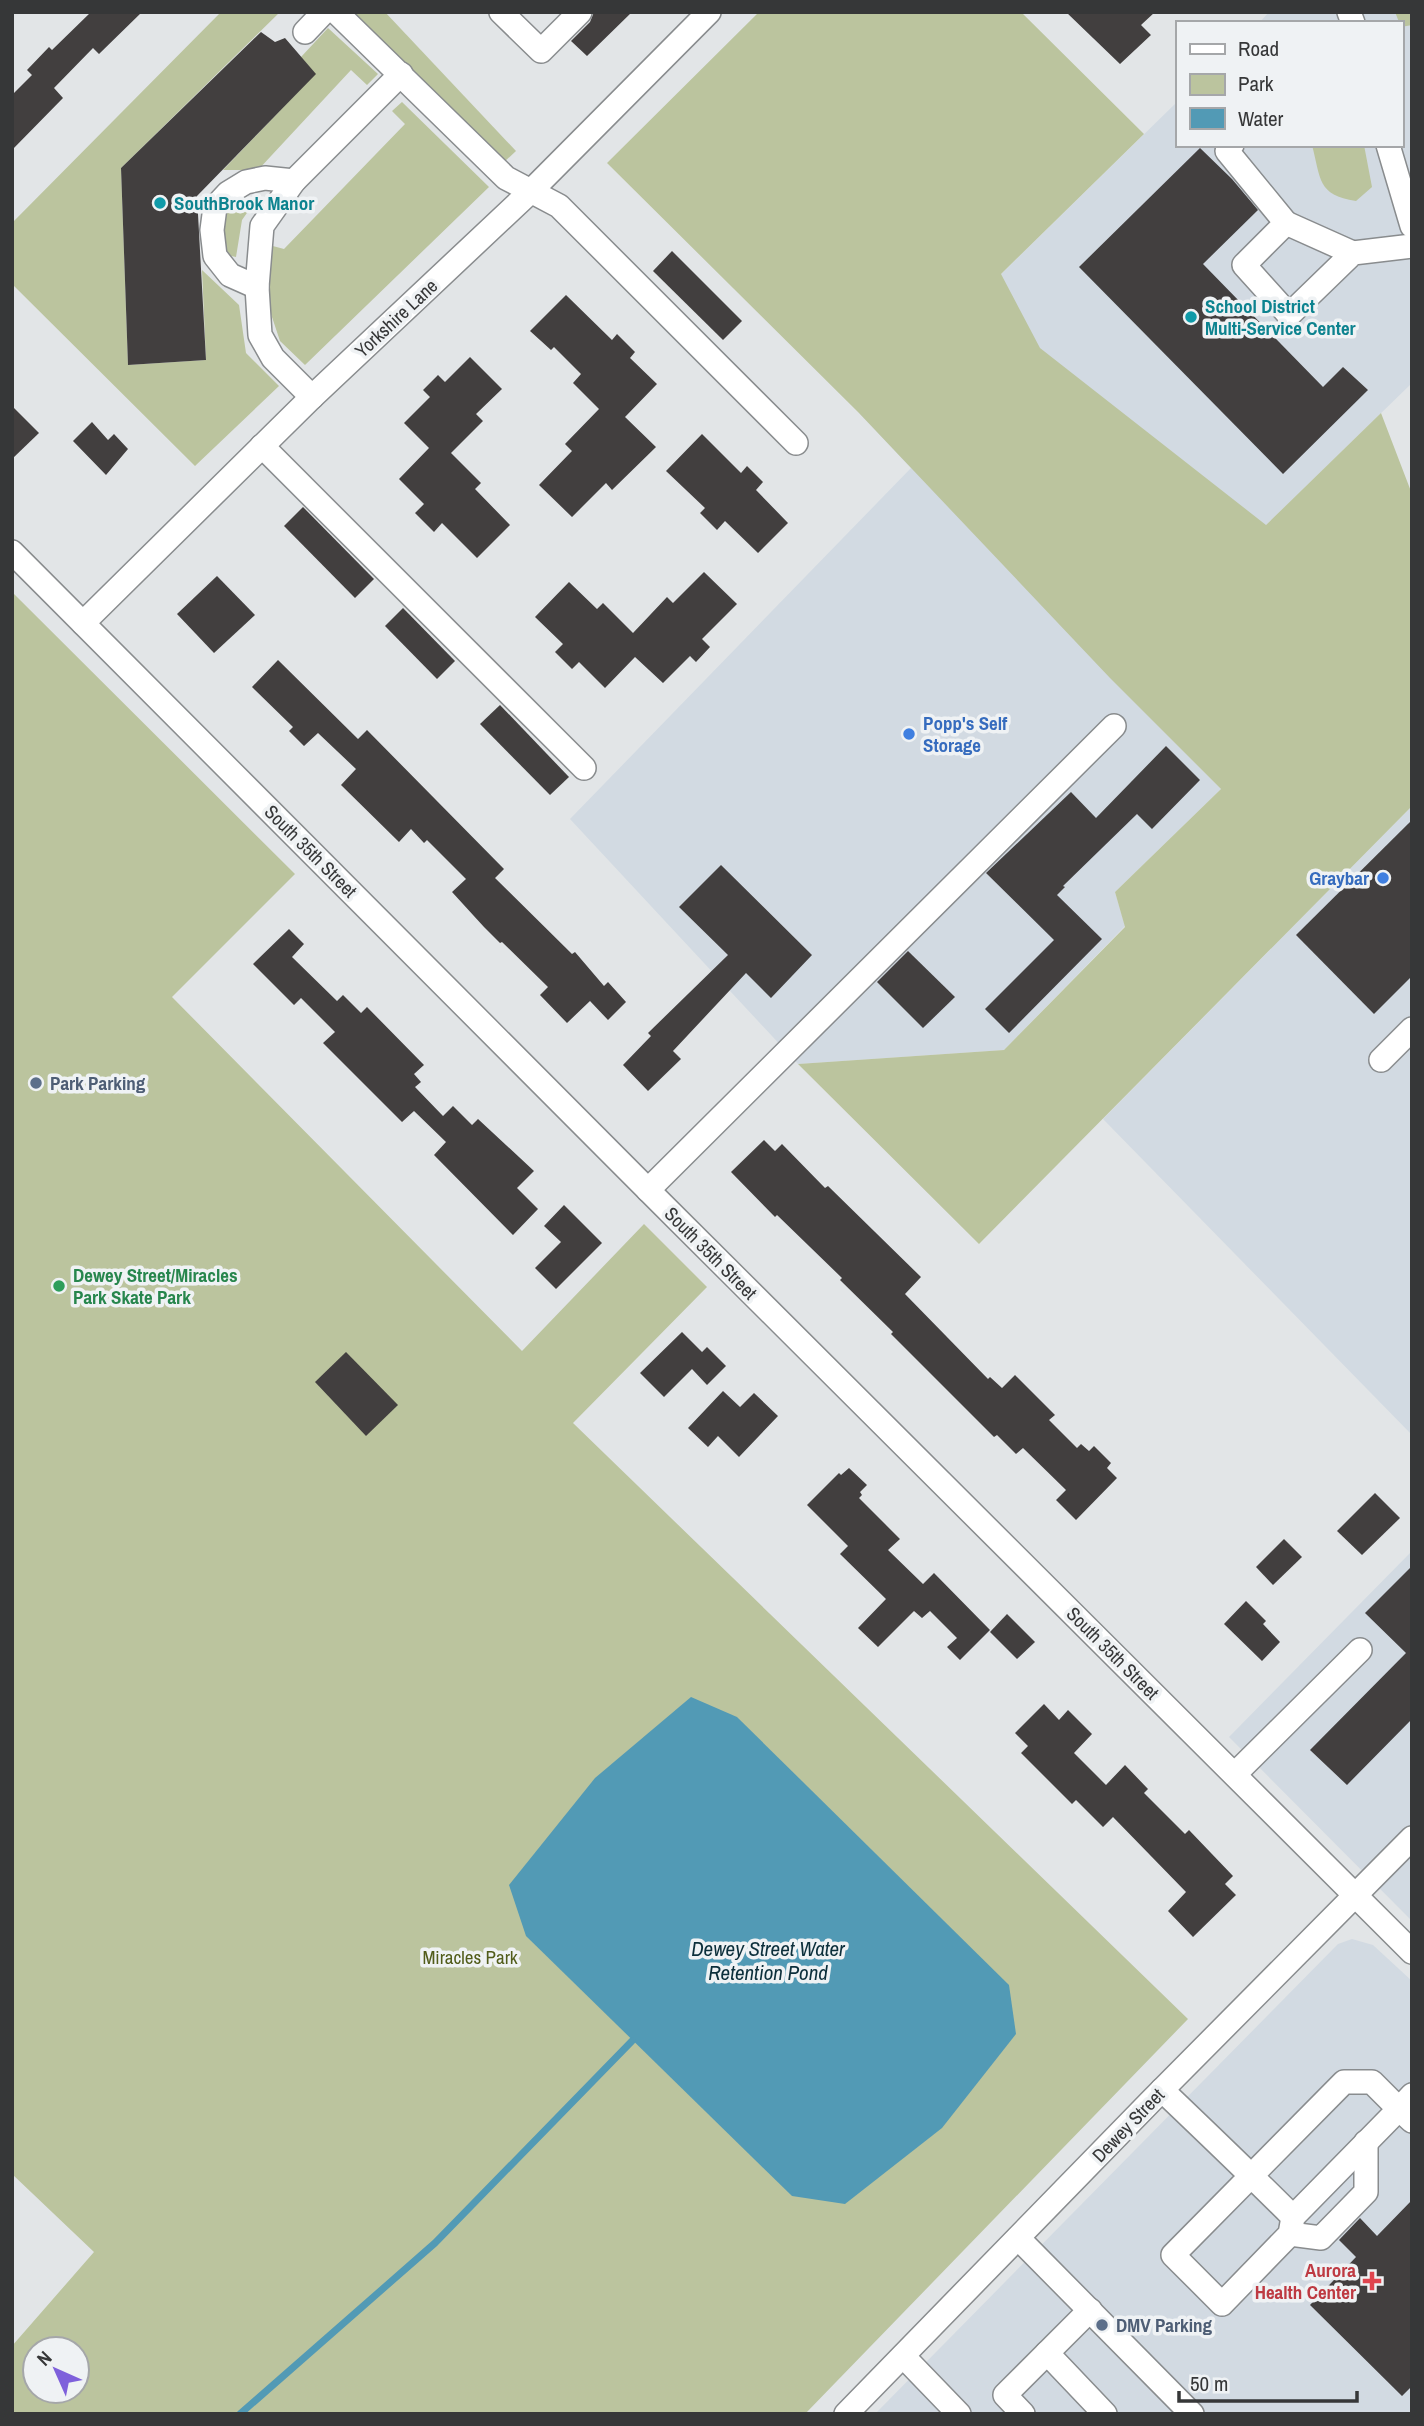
<svg xmlns="http://www.w3.org/2000/svg" width="1424" height="2426" font-family="'Archivo Narrow',sans-serif">
<style>
.built{fill:#d2dae2}
.green{fill:#bbc49e;fill-rule:evenodd}
.water{fill:#529ab5}
.lines{fill:none;stroke-linecap:round;stroke-linejoin:round}
.stream{stroke:#529ab5;stroke-width:7}
.building{fill:#423f3f}
.minor-casing{stroke:#898c8e;stroke-width:26}
.minor{stroke:#fff;stroke-width:23}
.culture-dot{fill:#0f9aa8;stroke:#eff2f4;stroke-width:2.5}
.shop-dot{fill:#3f7fe0;stroke:#eff2f4;stroke-width:2.5}
.service-dot{fill:#5c6f8a;stroke:#eff2f4;stroke-width:2.5}
.leisure-dot{fill:#2e9e5b;stroke:#eff2f4;stroke-width:2.5}
.health-dot{fill:#e0444e;stroke:#eff2f4;stroke-width:2.5}
.labels{text-anchor:middle;dominant-baseline:central;stroke-width:7;stroke-linejoin:round;paint-order:stroke}
.culture-label{font-size:19px;font-weight:bold;fill:#0d838f;stroke:#eff2f4;text-anchor:start}
.street-label{font-size:19px;fill:#363738;stroke:#eff2f4}
.shop-label{font-size:19px;font-weight:bold;fill:#366cbe;stroke:#eff2f4;text-anchor:start}
.service-label{font-size:19px;font-weight:bold;fill:#4e5e75;stroke:#eff2f4;text-anchor:start}
.leisure-label{font-size:19px;font-weight:bold;fill:#27864d;stroke:#eff2f4;text-anchor:start}
.park-label{font-size:19px;fill:#515c1a;stroke:#eff2f4}
.health-label{font-size:19px;font-weight:bold;fill:#be3a42;stroke:#eff2f4;text-anchor:end}
.water-label{font-size:21px;font-style:italic;fill:#0c2f3b;stroke:#eff2f4}
</style>
<rect width="100%" height="100%" fill="#e2e5e7"/>
<g class="built">
<path d="M 1269,12 L 1412,12 L 1412,383 L 1110,677 L 1221,789 L 1115,892 L 1125,926 L 1004,1050 L 798,1064 L 570,819 L 911,468 L 859,413 L 1177,102 L 1177,145 L 1401,145 L 1401,23 L 1259,23 Z"/>
<path d="M 1412,806 L 1412,1435 L 1103,1119 Z"/>
<path d="M 1412,1551 L 1412,1921 L 1229,1737 Z"/>
<path d="M 1352,1939 L 1373,1945 L 1412,1981 L 1412,2414 L 875,2414 L 1338,1944 Z"/>
</g>
<g class="green">
<path d="M 221,12 L 280,12 L 121,168 L 128,365 L 206,360 L 202,270 L 239,305 L 246,353 L 279,386 L 195,466 L 12,284 L 12,223 Z"/>
<path d="M 354,12 L 385,12 L 516,151 L 502,164 Z"/>
<path d="M 759,12 L 1021,12 L 1144,134 L 1001,274 L 1040,348 L 1266,525 L 1381,413 L 1412,494 L 1412,806 L 979,1244 L 798,1064 L 1004,1050 L 1125,927 L 1115,892 L 1221,789 L 1110,678 L 859,413 L 607,163 Z"/>
<path d="M 1395,12 L 1412,12 L 1412,25 L 1401,27 Z"/>
<path d="M 328,28 L 378,74 L 367,85 L 351,70 L 258,170 L 223,170 L 315,74 L 301,57 Z"/>
<path d="M 402,102 L 489,187 L 305,365 L 280,341 L 267,302 L 269,245 L 284,249 L 405,124 L 392,111 Z"/>
<path d="M 1312,145 L 1364,145 L 1372,187 L 1356,201 C 1317,195 1321,179 1312,145 Z"/>
<path d="M 258,197 L 242,220 L 236,257 L 231,256 L 220,242 L 224,215 Z"/>
<path d="M 12,592 L 295,874 L 172,997 L 522,1351 L 644,1224 L 707,1287 L 573,1423 L 1188,2019 L 805,2414 L 12,2414 L 12,2346 L 94,2252 L 12,2174 ZM 35,2349 L 77,2349 L 77,2391 L 35,2391 Z"/>
</g>
<path class="water" d="M 691,1697 L 737,1717 L 1009,1985 L 1016,2034 L 942,2128 L 845,2204 L 792,2196 L 526,1936 L 509,1885 L 595,1778 Z"/>
<g class="lines">
<path class="stream" d="M 240,2414 L 435,2243 L 632,2041"/>
</g>
<g class="building">
<path d="M 91,12 L 142,12 L 99,54 L 93,48 L 54,88 L 63,98 L 12,150 L 12,95 L 32,75 L 27,70 L 49,47 L 52,50 Z"/>
<path d="M 594,12 L 632,12 L 587,56 L 571,41 L 590,22 Z"/>
<path d="M 1066,12 L 1155,12 L 1141,25 L 1151,35 L 1120,64 Z"/>
<path d="M 261,32 L 275,42 L 285,38 L 316,74 L 197,196 L 206,360 L 128,365 L 121,168 Z"/>
<path d="M 1200,148 L 1232,179 L 1258,210 L 1203,264 L 1323,387 L 1343,367 L 1368,390 L 1283,474 L 1079,267 Z"/>
<path d="M 672,251 L 742,321 L 723,340 L 653,271 Z"/>
<path d="M 566,295 L 612,340 L 617,334 L 635,352 L 630,358 L 657,384 L 625,417 L 656,447 L 612,490 L 606,483 L 572,517 L 539,485 L 572,451 L 565,444 L 599,409 L 573,383 L 581,374 L 554,347 L 551,350 L 530,331 Z"/>
<path d="M 470,357 L 502,389 L 476,414 L 483,421 L 451,453 L 481,483 L 475,489 L 510,525 L 477,558 L 442,523 L 434,532 L 415,513 L 424,504 L 399,479 L 429,448 L 404,423 L 430,397 L 423,390 L 438,375 L 445,382 Z"/>
<path d="M 12,406 L 39,433 L 12,459 Z"/>
<path d="M 92,422 L 108,440 L 114,434 L 128,449 L 106,475 L 73,441 Z"/>
<path d="M 702,434 L 741,473 L 747,466 L 763,482 L 756,490 L 788,523 L 758,553 L 725,521 L 717,530 L 700,513 L 705,508 L 666,471 Z"/>
<path d="M 303,507 L 374,579 L 355,598 L 284,526 Z"/>
<path d="M 704,572 L 737,604 L 702,639 L 710,647 L 696,662 L 690,656 L 663,683 L 635,657 L 605,688 L 579,662 L 572,669 L 555,652 L 563,644 L 535,617 L 569,582 L 597,609 L 603,603 L 633,633 L 667,597 L 673,603 Z"/>
<path d="M 217,576 L 255,615 L 214,653 L 177,614 Z"/>
<path d="M 403,608 L 455,661 L 437,679 L 385,626 Z"/>
<path d="M 278,660 L 358,739 L 367,730 L 504,869 L 495,878 L 572,954 L 575,952 L 604,986 L 608,982 L 626,1002 L 608,1020 L 590,1001 L 567,1023 L 540,995 L 548,987 L 502,942 L 500,943 L 484,927 L 452,892 L 466,879 L 427,840 L 424,843 L 411,829 L 399,842 L 341,785 L 356,769 L 318,733 L 304,746 L 289,731 L 293,727 L 252,687 Z"/>
<path d="M 500,705 L 569,777 L 550,795 L 480,724 Z"/>
<path d="M 1166,746 L 1200,780 L 1152,829 L 1137,814 L 1063,886 L 1065,887 L 1057,895 L 1102,939 L 1009,1033 L 985,1009 L 1054,940 L 986,873 L 1071,792 L 1096,818 Z"/>
<path d="M 1412,820 L 1412,976 L 1374,1014 L 1296,935 Z"/>
<path d="M 721,865 L 812,955 L 771,998 L 746,973 L 673,1051 L 681,1059 L 648,1091 L 623,1065 L 651,1036 L 648,1033 L 728,955 L 679,907 Z"/>
<path d="M 289,929 L 304,944 L 292,957 L 337,1001 L 343,995 L 361,1013 L 367,1007 L 424,1065 L 414,1074 L 421,1082 L 415,1087 L 443,1116 L 453,1106 L 472,1125 L 478,1119 L 534,1171 L 517,1188 L 538,1209 L 513,1235 L 434,1155 L 446,1142 L 414,1111 L 402,1122 L 323,1043 L 335,1032 L 301,998 L 294,1005 L 253,964 Z"/>
<path d="M 908,951 L 955,997 L 923,1028 L 877,982 Z"/>
<path d="M 764,1140 L 775,1151 L 782,1144 L 825,1188 L 828,1186 L 921,1277 L 905,1294 L 988,1379 L 990,1377 L 1002,1388 L 1015,1375 L 1055,1415 L 1049,1420 L 1077,1448 L 1081,1444 L 1089,1451 L 1094,1446 L 1111,1463 L 1107,1468 L 1117,1478 L 1076,1520 L 1056,1500 L 1066,1490 L 1023,1448 L 1016,1454 L 997,1435 L 994,1437 L 891,1334 L 893,1332 L 840,1280 L 842,1278 L 777,1215 L 775,1217 L 731,1172 Z"/>
<path d="M 564,1205 L 602,1243 L 556,1289 L 535,1268 L 561,1242 L 544,1226 Z"/>
<path d="M 682,1332 L 702,1352 L 707,1347 L 726,1366 L 707,1385 L 692,1369 L 664,1397 L 640,1373 Z"/>
<path d="M 346,1352 L 398,1405 L 366,1436 L 315,1382 Z"/>
<path d="M 723,1391 L 740,1407 L 754,1393 L 778,1416 L 739,1457 L 718,1436 L 708,1447 L 688,1428 Z"/>
<path d="M 849,1468 L 867,1485 L 860,1492 L 862,1495 L 859,1498 L 900,1539 L 888,1550 L 923,1584 L 934,1573 L 990,1630 L 960,1660 L 947,1647 L 957,1638 L 930,1611 L 922,1618 L 914,1611 L 878,1647 L 858,1628 L 886,1599 L 840,1554 L 848,1546 L 807,1505 L 839,1473 L 841,1475 Z"/>
<path d="M 1375,1493 L 1400,1518 L 1362,1555 L 1337,1531 Z"/>
<path d="M 1284,1539 L 1302,1557 L 1273,1585 L 1256,1567 Z"/>
<path d="M 1412,1566 L 1412,1719 L 1347,1785 L 1310,1750 L 1406,1653 L 1365,1613 Z"/>
<path d="M 1246,1601 L 1266,1621 L 1263,1624 L 1280,1642 L 1262,1661 L 1224,1624 Z"/>
<path d="M 1007,1614 L 1035,1642 L 1017,1659 L 990,1632 Z"/>
<path d="M 1044,1704 L 1059,1720 L 1068,1710 L 1092,1734 L 1074,1753 L 1106,1785 L 1125,1765 L 1148,1789 L 1144,1793 L 1185,1834 L 1189,1830 L 1233,1876 L 1225,1884 L 1236,1895 L 1193,1937 L 1168,1911 L 1186,1892 L 1113,1817 L 1103,1827 L 1076,1800 L 1072,1804 L 1021,1753 L 1028,1746 L 1015,1733 Z"/>
<path d="M 1412,2200 L 1412,2386 L 1402,2396 L 1310,2305 L 1356,2257 L 1339,2240 L 1360,2218 L 1377,2236 Z"/>
</g>
<g class="lines">
<defs>
<g id="minor">
<path d="M 336,12 L 506,178 L 559,206 L 796,443"/>
<path d="M 501,12 L 541,51 L 580,12"/>
<path d="M 1349,12 L 1353,23"/>
<path d="M 305,32 L 324,12"/>
<path d="M 1232,145 L 1227,151 L 1286,223 L 1244,265 L 1289,315 L 1353,253 L 1412,246"/>
<path d="M 1388,145 L 1412,226"/>
<path d="M 1286,223 L 1353,253"/>
<path d="M 257,287 L 230,275 L 215,256 L 212,230 L 215,207 L 228,193 L 246,182 L 265,178 L 294,181"/>
<path d="M 312,397 L 273,358 L 260,335 L 257,287 L 262,226 L 294,181 L 401,74"/>
<path d="M 262,446 L 584,768"/>
<path d="M 12,552 L 659,1201 L 1412,1952"/>
<path d="M 83,623 L 312,397 L 531,191 L 709,12"/>
<path d="M 1381,1060 L 1412,1029"/>
<path d="M 648,1190 L 1114,726"/>
<path d="M 1235,1774 L 1360,1650"/>
<path d="M 1162,2090 C 1206,2132 1250,2174 1293,2217 L 1399,2109 L 1372,2082 L 1344,2082 L 1173,2255 L 1222,2304 L 1290,2234 L 1293,2217"/>
<path d="M 1412,2095 L 1399,2109 L 1412,2121"/>
<path d="M 1290,2234 L 1321,2238 L 1366,2192 L 1366,2142"/>
<path d="M 1018,2238 L 1192,2414"/>
<path d="M 1047,2353 L 1105,2414"/>
<path d="M 903,2356 L 959,2414"/>
<path d="M 846,2414 L 1152,2100 L 1412,1838"/>
<path d="M 1023,2414 L 1005,2395 L 1090,2310"/>
</g>
</defs>
<use href="#minor" class="minor-casing"/>
<use href="#minor" class="minor"/>
</g>
<g class="culture-dot">
<circle cx="160" cy="203" r="7"/>
<circle cx="1191" cy="317" r="7"/>
</g>
<g class="shop-dot">
<circle cx="909" cy="734" r="7"/>
<circle cx="1383" cy="878" r="7"/>
</g>
<g class="service-dot">
<circle cx="36" cy="1083" r="7"/>
<circle cx="1102" cy="2325" r="7"/>
</g>
<circle class="leisure-dot" cx="59" cy="1286" r="7"/>
<path class="health-dot" d="M1368.5 2270.5h7v7h7v7h-7v7h-7v-7h-7v-7h7z"/>
<g class="labels">
<g class="culture-label">
<text x="174" y="203">SouthBrook Manor</text>
<text x="1205" y="306">School District<tspan x="1205" dy="22">Multi-Service Center</tspan></text>
</g>
<g class="street-label">
<text transform="translate(396 318) rotate(-43)">Yorkshire Lane</text>
<text transform="translate(311 851) rotate(45)">South 35th Street</text>
<text transform="translate(711 1253) rotate(45)">South 35th Street</text>
<text transform="translate(1113 1653) rotate(45)">South 35th Street</text>
<text transform="translate(1128 2125) rotate(-46)">Dewey Street</text>
</g>
<g class="shop-label">
<text x="923" y="723">Popp's Self<tspan x="923" dy="22">Storage</tspan></text>
<text x="1369" y="878" text-anchor="end">Graybar</text>
</g>
<g class="service-label">
<text x="50" y="1083">Park Parking</text>
<text x="1116" y="2325">DMV Parking</text>
</g>
<g class="leisure-label">
<text x="73" y="1275">Dewey Street/Miracles<tspan x="73" dy="22">Park Skate Park</tspan></text>
</g>
<g class="park-label">
<text x="470" y="1957">Miracles Park</text>
</g>
<g class="health-label">
<text x="1356" y="2270">Aurora<tspan x="1356" dy="22">Health Center</tspan></text>
</g>
<g class="water-label">
<text x="768" y="1948">Dewey Street Water<tspan x="768" dy="24">Retention Pond</tspan></text>
</g>
</g>
<rect width="1424" height="2426" fill="none" stroke="#363738" stroke-width="28"/>
<rect x="1176" y="21" width="228" height="126" fill="#eff2f4" stroke="#a5a7a9" stroke-width="2"/>
<rect x="1190" y="44" width="35" height="10" fill="#ffffff" stroke="#a5a7a9" stroke-width="2"/>
<text x="1238" y="56" font-size="21" fill="#363738">Road</text>
<rect x="1190" y="74" width="35" height="21" fill="#bbc49e" stroke="#a5a7a9" stroke-width="2"/>
<text x="1238" y="91" font-size="21" fill="#363738">Park</text>
<rect x="1190" y="108" width="35" height="21" fill="#529ab5" stroke="#a5a7a9" stroke-width="2"/>
<text x="1238" y="126" font-size="21" fill="#363738">Water</text>
<g transform="translate(56 2370) rotate(315)"><circle r="33" fill="#eff2f4" stroke="#a5a7a9" stroke-width="2"/>
<path d="M0-5L12 26L0 18L-12 26Z" fill="#7e60db"/>
<text y="-10" font-size="19" font-weight="bold" text-anchor="middle" fill="#363738">N</text>
</g>
<path d="M1179 2391v10h178v-10" fill="none" stroke="#363738" stroke-width="3.5"/>
<text x="1190" y="2391" font-size="21" fill="#363738" stroke="#eff2f4" stroke-width="5" paint-order="stroke">50 m</text>
</svg>
